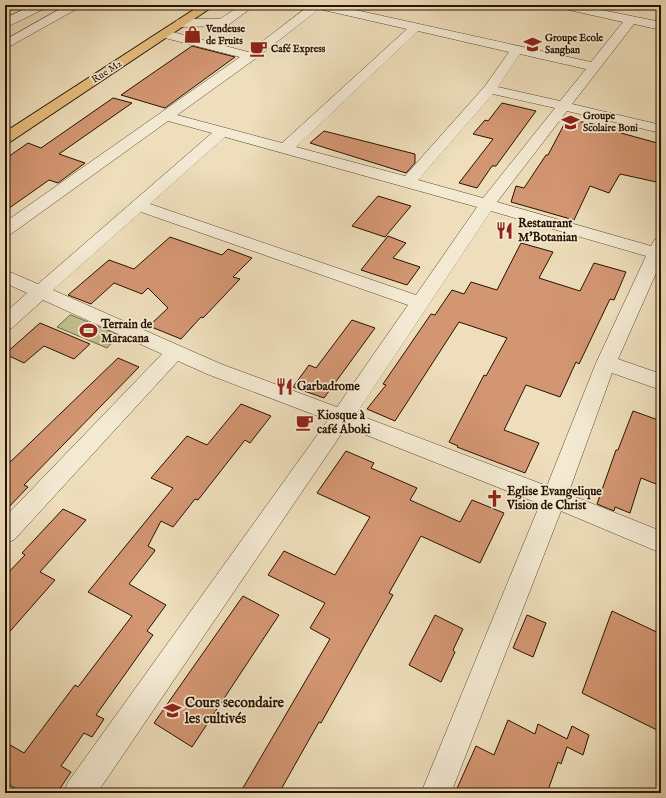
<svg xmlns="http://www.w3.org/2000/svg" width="666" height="798" font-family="'IM FELL English',serif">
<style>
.green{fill:#bfc08c;stroke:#736946}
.building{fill:#d39672;stroke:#271200}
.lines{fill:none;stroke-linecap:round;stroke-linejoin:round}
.minor-casing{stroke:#59452f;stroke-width:1}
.major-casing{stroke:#271200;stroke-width:2}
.minor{fill:#f4ead3;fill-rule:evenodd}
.major{fill:#e7bf7e;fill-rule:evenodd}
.labels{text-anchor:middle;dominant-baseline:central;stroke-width:3.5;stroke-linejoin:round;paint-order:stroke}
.far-poi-label{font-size:10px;font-weight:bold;fill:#271200;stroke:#f4ead3;text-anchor:start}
.far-street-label{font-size:10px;fill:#271200;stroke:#f4ead3}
.poi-label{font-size:12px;font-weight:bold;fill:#271200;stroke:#f4ead3;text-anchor:start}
.near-poi-label{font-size:14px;font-weight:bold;fill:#271200;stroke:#f4ead3;text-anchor:start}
</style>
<rect width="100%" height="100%" fill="#eedebb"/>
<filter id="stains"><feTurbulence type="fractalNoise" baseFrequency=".005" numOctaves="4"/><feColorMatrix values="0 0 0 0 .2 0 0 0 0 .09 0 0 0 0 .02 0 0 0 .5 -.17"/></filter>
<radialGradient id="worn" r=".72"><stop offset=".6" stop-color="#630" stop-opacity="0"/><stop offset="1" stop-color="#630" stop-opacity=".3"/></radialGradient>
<path class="green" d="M 70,315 L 71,315 L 119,335 L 107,348 L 57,327 Z"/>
<g class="building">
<path d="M 192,46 L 235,57 L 165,108 L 121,95 Z"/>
<path d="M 113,98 L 132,103 L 59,154 L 85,163 L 58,183 L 49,180 L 5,211 L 5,159 L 28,143 L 41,148 Z"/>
<path d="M 502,103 L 536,111 L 496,166 L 492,166 L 477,188 L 459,183 L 493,139 L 473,134 L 485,120 L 488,121 Z"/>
<path d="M 567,119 L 623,130 L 621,133 L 661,144 L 661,183 L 620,174 L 609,193 L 590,186 L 574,220 L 511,202 L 516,186 L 524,188 L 546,155 L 548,155 Z"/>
<path d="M 324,131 L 415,154 L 415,163 L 406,173 L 310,143 Z"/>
<path d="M 378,196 L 411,206 L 385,237 L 352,226 Z"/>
<path d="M 388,236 L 406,243 L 393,258 L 420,267 L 407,285 L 361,270 Z"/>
<path d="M 170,237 L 222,255 L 228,249 L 252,258 L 233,277 L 240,279 L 203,318 L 201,317 L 181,339 L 149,326 L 168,308 L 148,288 L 142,294 L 114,283 L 91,304 L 68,295 L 109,260 L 134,269 Z"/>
<path d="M 521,243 L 553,252 L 539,278 L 580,291 L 594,263 L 626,272 L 614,300 L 610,299 L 579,364 L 576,362 L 560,397 L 526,385 L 504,430 L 539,443 L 525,473 L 457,447 L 458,446 L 449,442 L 484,375 L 486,376 L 507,338 L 459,322 L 395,421 L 367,409 L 386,385 L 383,384 L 431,314 L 435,315 L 452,290 L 464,294 L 471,282 L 497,290 Z"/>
<path d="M 352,320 L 375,328 L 324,398 L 293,387 L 309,365 L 316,368 Z"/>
<path d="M 40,323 L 90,344 L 74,359 L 44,346 L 24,363 L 5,354 Z"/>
<path d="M 118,358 L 139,367 L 24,485 L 28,487 L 5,511 L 5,467 Z"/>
<path d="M 241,404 L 271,416 L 250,443 L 245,440 L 198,500 L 195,499 L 173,527 L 161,521 L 148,546 L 155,550 L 154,552 L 129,584 L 166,605 L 147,631 L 153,635 L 96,715 L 104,719 L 92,737 L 84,733 L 61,766 L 71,772 L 57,793 L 23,793 L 5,782 L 5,742 L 24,753 L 75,685 L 78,687 L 132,616 L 88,592 L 173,488 L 151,478 L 187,436 L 207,445 Z"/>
<path d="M 633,411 L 661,421 L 661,486 L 641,478 L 630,513 L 615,507 L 614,511 L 597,504 L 616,450 L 618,450 Z"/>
<path d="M 346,451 L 374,463 L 371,468 L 417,488 L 410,500 L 460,522 L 472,500 L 504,513 L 480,563 L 421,536 L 389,593 L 393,595 L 321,723 L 319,722 L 279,793 L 240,793 L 330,639 L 310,628 L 325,603 L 268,575 L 284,551 L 335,575 L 370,517 L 317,493 Z"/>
<path d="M 63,509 L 86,520 L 40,572 L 55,580 L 5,637 L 5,576 L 25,555 L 22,553 Z"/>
<path d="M 243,596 L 279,615 L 192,747 L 154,723 Z"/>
<path d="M 612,611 L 661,634 L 661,732 L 582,693 Z"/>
<path d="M 435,615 L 463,629 L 453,650 L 455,652 L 441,682 L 409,665 Z"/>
<path d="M 527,615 L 546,623 L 533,657 L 513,648 Z"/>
<path d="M 508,720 L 535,734 L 538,724 L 567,739 L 572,726 L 589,735 L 583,755 L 567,747 L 561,764 L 558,762 L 547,793 L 455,793 L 476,746 L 494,755 Z"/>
</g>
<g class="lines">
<defs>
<g id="minor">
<path d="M 34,5 L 50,5 L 48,7 L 11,25 L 5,25 L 5,18 Z"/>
<path d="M 67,5 L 82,5 L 80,7 L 5,49 L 5,40 Z"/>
<path d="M 241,5 L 255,5 L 227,26 L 181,27 L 177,26 L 175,23 L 177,20 L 181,19 L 220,19 Z"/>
<path d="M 310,5 L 333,5 L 591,62 L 623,22 L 560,8 L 556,7 L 554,5 L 577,5 L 661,22 L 661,30 L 634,24 L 572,104 L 661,125 L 661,133 L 567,111 L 497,202 L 651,246 L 655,239 L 661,238 L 661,262 L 618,359 L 661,374 L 661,390 L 612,373 L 568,494 L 661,531 L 661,553 L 561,511 L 451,793 L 421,793 L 540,504 L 346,427 L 97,793 L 64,793 L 68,782 L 328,420 L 207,374 L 178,361 L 14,540 L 5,543 L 5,517 L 162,354 L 43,300 L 12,328 L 5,330 L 5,313 L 27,293 L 5,283 L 5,270 L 38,284 L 212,133 L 168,121 L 11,234 L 5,235 L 5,222 L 240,57 L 161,37 L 159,34 L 161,31 L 165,30 L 248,52 ZM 319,9 L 407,29 L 282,143 L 177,115 L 255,59 ZM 418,31 L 509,52 L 485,86 L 405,176 L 296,147 ZM 520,54 L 586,69 L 560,101 L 498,87 ZM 493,94 L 555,108 L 483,198 L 418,180 ZM 225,137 L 477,207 L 416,295 L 150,204 ZM 491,211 L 646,256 L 596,363 L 547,486 L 356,414 ZM 141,212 L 408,305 L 337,407 L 221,364 L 53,290 Z"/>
</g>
<path id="major" d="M 201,5 L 215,5 L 10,142 L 5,144 L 5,132 Z"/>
</defs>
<use href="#minor" class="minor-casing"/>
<use href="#major" class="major-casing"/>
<use href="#minor" class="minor"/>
<use href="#major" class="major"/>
</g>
<defs>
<symbol id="shop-bare" viewBox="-9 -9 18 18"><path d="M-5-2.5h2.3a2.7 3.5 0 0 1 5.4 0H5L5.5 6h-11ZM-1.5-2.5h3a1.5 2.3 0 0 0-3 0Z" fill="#8f2418" stroke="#f4ead3" stroke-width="2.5" paint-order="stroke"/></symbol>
<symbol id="school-bare" viewBox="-9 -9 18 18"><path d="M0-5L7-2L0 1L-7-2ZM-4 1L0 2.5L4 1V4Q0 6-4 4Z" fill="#8f2418" stroke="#f4ead3" stroke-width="2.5" paint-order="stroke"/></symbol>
<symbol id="cafe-bare" viewBox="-9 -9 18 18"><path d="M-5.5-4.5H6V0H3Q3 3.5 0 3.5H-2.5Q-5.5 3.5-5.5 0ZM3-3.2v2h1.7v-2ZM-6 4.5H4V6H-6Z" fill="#8f2418" stroke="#f4ead3" stroke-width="2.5" paint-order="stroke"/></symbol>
<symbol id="restaurant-bare" viewBox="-9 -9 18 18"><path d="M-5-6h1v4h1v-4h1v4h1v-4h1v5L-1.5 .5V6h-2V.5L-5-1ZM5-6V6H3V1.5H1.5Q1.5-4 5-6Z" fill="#8f2418" stroke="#f4ead3" stroke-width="2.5" paint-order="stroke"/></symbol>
<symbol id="stadium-bare" viewBox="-9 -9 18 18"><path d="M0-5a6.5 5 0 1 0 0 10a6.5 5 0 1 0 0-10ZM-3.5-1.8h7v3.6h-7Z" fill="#8f2418" stroke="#f4ead3" stroke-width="2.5" paint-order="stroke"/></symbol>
<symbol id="church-bare" viewBox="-9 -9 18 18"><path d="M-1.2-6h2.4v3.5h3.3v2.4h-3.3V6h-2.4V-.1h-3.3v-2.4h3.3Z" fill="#8f2418" stroke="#f4ead3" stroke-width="2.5" paint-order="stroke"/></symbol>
</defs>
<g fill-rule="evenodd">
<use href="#shop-bare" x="180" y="22" width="25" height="25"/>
<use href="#school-bare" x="520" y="32" width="25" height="25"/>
<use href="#cafe-bare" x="246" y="36" width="25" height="25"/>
<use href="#school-bare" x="558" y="110" width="25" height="25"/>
<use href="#restaurant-bare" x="492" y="218" width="25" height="25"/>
<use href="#stadium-bare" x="76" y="318" width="25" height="25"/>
<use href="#restaurant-bare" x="272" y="374" width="25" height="25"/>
<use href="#cafe-bare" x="292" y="410" width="25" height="25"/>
<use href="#church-bare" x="482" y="486" width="25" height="25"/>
<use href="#school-bare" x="160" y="698" width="25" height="25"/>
</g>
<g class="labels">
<g class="far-poi-label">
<text x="206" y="29">Vendeuse<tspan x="206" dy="12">de Fruits</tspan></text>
<text x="545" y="38">Groupe Ecole<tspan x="545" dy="12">Sangban</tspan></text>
<text x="271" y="49">Café Express</text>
<text x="583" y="116">Groupe<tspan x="583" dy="12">Scolaire Boni</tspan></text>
</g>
<g class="far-street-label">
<text transform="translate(107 72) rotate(-33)">Rue M2</text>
</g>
<g class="poi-label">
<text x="518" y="223">Restaurant<tspan x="518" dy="14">M'Botanian</tspan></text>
<text x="101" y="324">Terrain de<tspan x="101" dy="14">Maracana</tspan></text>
<text x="297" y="386">Garbadrome</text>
<text x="317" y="415">Kiosque à<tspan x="317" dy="14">café Aboki</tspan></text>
<text x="507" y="491">Eglise Evangelique<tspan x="507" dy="14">Vision de Christ</tspan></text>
</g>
<g class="near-poi-label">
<text x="185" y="703">Cours secondaire<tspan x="185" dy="16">les cultivés</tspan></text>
</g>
</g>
<rect width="666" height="798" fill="none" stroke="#eedebb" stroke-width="20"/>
<rect x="6" y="6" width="654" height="786" fill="none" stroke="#271200" stroke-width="2"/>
<rect x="10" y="10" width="646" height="778" fill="none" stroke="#271200"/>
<rect width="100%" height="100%" filter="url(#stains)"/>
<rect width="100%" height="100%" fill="url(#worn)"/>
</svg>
